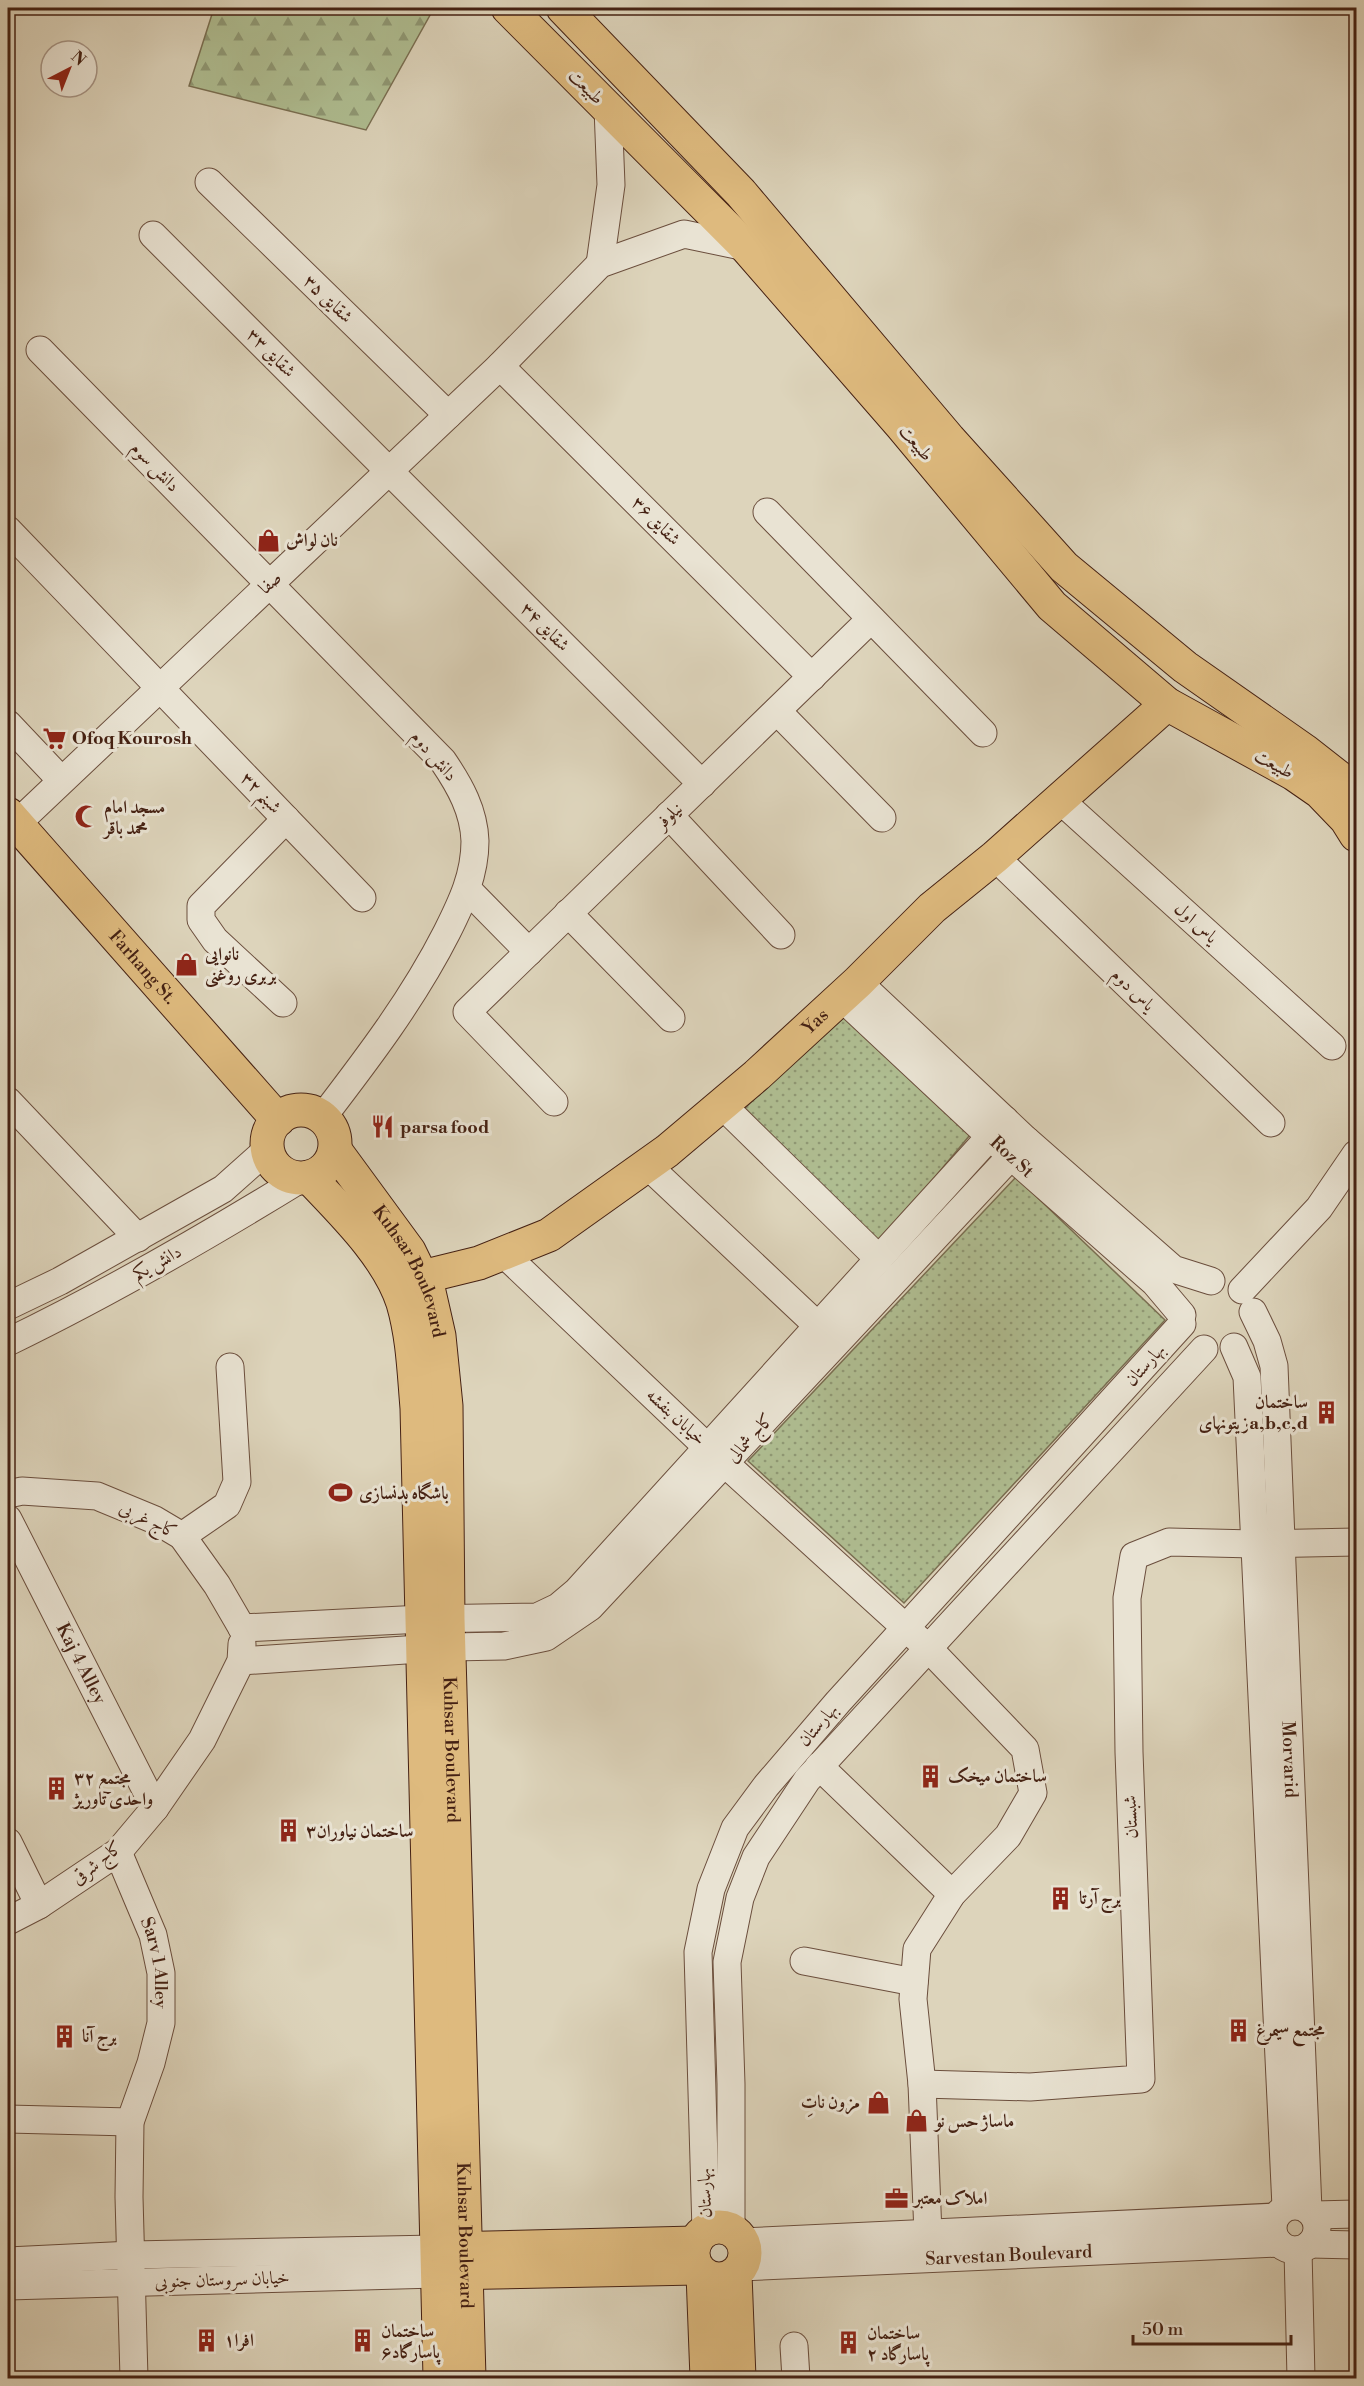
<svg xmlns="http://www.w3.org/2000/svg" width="1364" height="2386" font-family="'Libre Bodoni',Amiri,serif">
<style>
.grass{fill:url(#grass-dots);stroke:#7a6f52;stroke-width:1.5}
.forest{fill:url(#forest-firs);stroke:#7a6f52;stroke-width:1.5}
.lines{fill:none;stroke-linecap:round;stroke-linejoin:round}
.minor-casing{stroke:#6b4e3d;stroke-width:29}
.major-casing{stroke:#452113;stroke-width:35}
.minor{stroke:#e9e3d3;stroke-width:27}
.major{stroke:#deba7e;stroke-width:33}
.labels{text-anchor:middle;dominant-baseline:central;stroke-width:6;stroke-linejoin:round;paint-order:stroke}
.street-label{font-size:18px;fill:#452113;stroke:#e9e3d3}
.poi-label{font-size:18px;font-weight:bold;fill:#452113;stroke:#e9e3d3;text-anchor:start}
</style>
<defs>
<pattern id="grass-dots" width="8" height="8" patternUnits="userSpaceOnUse" patternTransform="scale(1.5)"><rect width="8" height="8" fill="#afbd91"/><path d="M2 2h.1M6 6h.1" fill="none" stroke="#909975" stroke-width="1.8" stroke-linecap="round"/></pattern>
<pattern id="forest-firs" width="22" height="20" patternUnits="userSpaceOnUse" patternTransform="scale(1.5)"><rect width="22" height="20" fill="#afbd91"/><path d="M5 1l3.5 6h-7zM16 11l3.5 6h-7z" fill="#909975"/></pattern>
</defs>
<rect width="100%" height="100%" fill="#ddd4bb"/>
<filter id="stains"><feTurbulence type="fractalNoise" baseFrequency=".00333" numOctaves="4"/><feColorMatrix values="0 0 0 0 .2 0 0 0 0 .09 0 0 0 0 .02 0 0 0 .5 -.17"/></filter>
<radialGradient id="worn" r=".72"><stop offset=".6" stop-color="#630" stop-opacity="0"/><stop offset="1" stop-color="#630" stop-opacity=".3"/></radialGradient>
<g class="grass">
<path d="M 843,1015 L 970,1135 L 879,1244 L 745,1108 Z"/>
<path d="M 1016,1177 L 1165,1320 L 904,1603 L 748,1461 Z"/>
</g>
<path class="forest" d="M 214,8 L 434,8 L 366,130 L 189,86 Z"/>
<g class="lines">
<defs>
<g id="minor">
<path d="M 209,182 L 448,415"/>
<path d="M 153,235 L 702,784"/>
<path d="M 600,264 L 611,185 L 608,108"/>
<path d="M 40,350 L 443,761 C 460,786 474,811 475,841 C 475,875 462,902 447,932 C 413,999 368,1058 322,1118"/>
<path d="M 500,366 L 812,677"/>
<path d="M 767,512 L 983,733"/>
<path d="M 8,530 L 362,898"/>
<path d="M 777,711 L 882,818"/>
<path d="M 8,724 L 61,780"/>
<path d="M 1060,800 L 1332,1046"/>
<path d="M 669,815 L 781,935"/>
<path d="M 8,832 L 500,366 L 600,264 L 684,234 L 746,247"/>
<path d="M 995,857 L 1271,1123"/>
<path d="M 468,890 L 529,952"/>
<path d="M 568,913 L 671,1018"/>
<path d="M 858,982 L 1026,1140 L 1173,1269 L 1211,1281"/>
<path id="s1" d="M 841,997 L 1011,1156 L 1155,1283 L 1182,1315"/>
<path d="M 283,1003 L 215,940 L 201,920 L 201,906 L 286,819"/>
<path d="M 8,1101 L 138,1238"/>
<path d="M 554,1102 L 467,1012 L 871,619"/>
<path d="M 722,1105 L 879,1259"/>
<path d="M 647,1165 L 818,1326"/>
<path d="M 503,1253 L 708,1448 L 929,1649 L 1025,1749 L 1033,1793 L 1008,1836 L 952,1894 L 917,1949 L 913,1999 L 922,2084 L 928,2234"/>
<path d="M 1242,1290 L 1319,1208 L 1356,1154"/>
<path d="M 8,1306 L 60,1281 L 223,1189 L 268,1149"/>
<path id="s2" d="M 1253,1312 L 1267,1341 L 1274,1366 L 1308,2210"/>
<path d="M 8,1342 C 109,1293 206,1237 302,1178"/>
<path d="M 1234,1347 L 1247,1377 L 1286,2207"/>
<path d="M 8,1494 L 22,1491 L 97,1496 L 155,1520 L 182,1536 L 217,1585 L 242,1628"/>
<path id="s3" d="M 8,1519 L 155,1808"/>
<path d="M 182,1536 L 227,1505 L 237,1482 L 230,1367"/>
<path d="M 242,1628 L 422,1619 L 537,1617 L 558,1607 L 577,1591 L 1005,1120"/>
<path d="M 241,1661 L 450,1647 L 504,1646 L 546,1637 L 590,1607 L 1026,1140"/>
<path d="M 819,1766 L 952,1894"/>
<path d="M 8,1842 L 39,1905"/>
<path id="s4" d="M 118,1852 L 153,1935 L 161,1973 L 161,2023 L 151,2063 L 130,2122 L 129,2197 L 134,2378"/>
<path d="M 8,1921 L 39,1905 L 118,1852 L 155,1808 L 202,1740 L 241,1661 L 242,1644"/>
<path d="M 804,1961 L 914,1982"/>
<path d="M 922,2084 L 1030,2087 L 1141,2079 L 1129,1752 L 1127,1598 L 1134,1556 L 1169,1542 L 1254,1544 L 1356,1542"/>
<path d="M 8,2119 L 130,2122"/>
<circle cx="1295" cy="2228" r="22"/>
<path d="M 1314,2215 L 1356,2214"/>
<path d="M 731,2230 L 731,2084 L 727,1962 L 740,1898 L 756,1857 L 807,1780 L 1204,1349"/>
<path d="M 706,2231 L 698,1952 L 711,1889 L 735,1828 L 766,1786 L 838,1702 L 1182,1324"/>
<path d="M 742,2242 L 1275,2217"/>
<path d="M 1310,2244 L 1356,2245"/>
<path d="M 1298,2250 L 1301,2378"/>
<path d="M 8,2261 L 132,2255 L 436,2249"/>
<path id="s5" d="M 741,2267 L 1279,2243"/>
<path d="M 8,2286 L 436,2274"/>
<path d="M 794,2346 L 796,2378"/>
</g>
<g id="major">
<path d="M 508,8 L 746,247 L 901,425 L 1052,606 L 1167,704 L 1294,774 L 1320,792 L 1346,819 L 1356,835"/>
<path d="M 563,8 L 741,193 L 949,439 L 1064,567 L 1185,667 L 1305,751 L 1356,791"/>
<path id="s6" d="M 8,814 L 278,1120"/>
<circle cx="301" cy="1144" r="34"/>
<path id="s7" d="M 335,1150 L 409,1251 L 429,1292 L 439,1336 L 446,1406 L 448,1619 L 469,2378"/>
<path d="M 309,1177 C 342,1212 388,1256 403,1303 C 413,1337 414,1373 417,1408 L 440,2378"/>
<path id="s8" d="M 422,1277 L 479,1263 L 549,1235 L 667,1151 L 757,1075 L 858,982 L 932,908 L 995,857 L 1167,704"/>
<circle cx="719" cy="2253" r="26"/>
<path d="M 445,2249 L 695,2243"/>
<path d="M 444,2273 L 697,2268"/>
<path d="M 703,2274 L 707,2378"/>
<path d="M 735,2274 L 739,2378"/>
</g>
</defs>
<use href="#minor" class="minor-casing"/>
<use href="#major" class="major-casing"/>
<use href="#minor" class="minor"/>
<use href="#major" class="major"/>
</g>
<defs>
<symbol id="shop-bare" viewBox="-9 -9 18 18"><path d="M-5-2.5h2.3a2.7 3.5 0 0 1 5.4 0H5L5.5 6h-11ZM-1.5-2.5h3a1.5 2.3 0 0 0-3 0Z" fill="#8f2418" stroke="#e9e3d3" stroke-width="2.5" paint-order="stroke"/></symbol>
<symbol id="supermarket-bare" viewBox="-9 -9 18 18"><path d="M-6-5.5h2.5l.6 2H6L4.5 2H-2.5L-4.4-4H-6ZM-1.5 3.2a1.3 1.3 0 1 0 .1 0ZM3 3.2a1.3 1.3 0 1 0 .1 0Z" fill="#8f2418" stroke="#e9e3d3" stroke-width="2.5" paint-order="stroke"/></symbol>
<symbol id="mosque-bare" viewBox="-9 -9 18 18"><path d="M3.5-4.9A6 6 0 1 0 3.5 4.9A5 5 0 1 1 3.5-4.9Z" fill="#8f2418" stroke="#e9e3d3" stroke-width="2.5" paint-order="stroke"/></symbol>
<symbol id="restaurant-bare" viewBox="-9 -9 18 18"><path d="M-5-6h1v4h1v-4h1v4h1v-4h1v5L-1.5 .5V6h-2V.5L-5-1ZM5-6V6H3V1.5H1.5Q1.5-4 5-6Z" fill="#8f2418" stroke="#e9e3d3" stroke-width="2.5" paint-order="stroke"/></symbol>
<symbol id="building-bare" viewBox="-9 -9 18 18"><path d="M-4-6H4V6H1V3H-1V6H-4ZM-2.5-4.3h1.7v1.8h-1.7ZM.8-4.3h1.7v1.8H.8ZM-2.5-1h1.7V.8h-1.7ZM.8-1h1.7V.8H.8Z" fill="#8f2418" stroke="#e9e3d3" stroke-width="2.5" paint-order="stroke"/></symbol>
<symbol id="stadium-bare" viewBox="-9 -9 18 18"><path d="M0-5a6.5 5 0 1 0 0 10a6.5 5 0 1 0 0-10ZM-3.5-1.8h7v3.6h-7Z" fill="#8f2418" stroke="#e9e3d3" stroke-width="2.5" paint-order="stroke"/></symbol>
<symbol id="office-bare" viewBox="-9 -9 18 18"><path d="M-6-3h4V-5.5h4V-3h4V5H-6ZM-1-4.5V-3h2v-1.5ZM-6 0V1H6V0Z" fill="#8f2418" stroke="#e9e3d3" stroke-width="2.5" paint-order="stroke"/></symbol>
</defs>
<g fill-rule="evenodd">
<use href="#shop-bare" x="252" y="524" width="33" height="33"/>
<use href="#supermarket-bare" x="38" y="722" width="33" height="33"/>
<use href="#mosque-bare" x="70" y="800" width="33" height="33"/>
<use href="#shop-bare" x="170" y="948" width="33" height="33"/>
<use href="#restaurant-bare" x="366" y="1110" width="33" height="33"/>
<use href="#building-bare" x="1310" y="1396" width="33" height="33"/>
<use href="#stadium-bare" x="324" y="1476" width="33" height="33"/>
<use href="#building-bare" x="914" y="1760" width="33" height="33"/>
<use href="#building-bare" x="40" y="1772" width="33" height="33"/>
<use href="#building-bare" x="272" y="1814" width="33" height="33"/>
<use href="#building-bare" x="1044" y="1882" width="33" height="33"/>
<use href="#building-bare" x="1222" y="2014" width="33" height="33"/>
<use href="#building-bare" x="48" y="2020" width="33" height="33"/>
<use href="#shop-bare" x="862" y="2086" width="33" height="33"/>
<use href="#shop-bare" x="900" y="2104" width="33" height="33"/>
<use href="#office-bare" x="880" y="2182" width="33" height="33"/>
<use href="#building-bare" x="190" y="2324" width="33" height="33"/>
<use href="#building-bare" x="346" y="2324" width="33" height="33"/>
<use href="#building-bare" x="832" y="2326" width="33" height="33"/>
</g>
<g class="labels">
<g class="street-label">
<text transform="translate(586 87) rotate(45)">طبیعت</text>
<text transform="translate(328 299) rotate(44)">شقایق ۳۵</text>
<text transform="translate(271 353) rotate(45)">شقایق ۳۳</text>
<text transform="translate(916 443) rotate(50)">طبیعت</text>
<text transform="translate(155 467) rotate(46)">دانش سوم</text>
<text transform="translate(656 521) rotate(45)">شقایق ۳۶</text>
<text transform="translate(270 583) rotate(-43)">صفا</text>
<text transform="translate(545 627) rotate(45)">شقایق ۳۴</text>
<text transform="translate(434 756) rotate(49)">دانش دوم</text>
<text transform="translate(1274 764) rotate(29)">طبیعت</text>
<text transform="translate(261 793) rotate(46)">شبنم ۳۲</text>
<text transform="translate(669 816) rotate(-44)">نیلوفر</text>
<text transform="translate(1196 923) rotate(42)">یاس اول</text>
<text stroke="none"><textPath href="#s6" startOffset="204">Farhang St.</textPath></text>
<text transform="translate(1133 990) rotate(44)">یاس دوم</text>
<text stroke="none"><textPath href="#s8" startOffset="476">Yas</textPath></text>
<text stroke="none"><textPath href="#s1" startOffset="234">Roz St</textPath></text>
<text transform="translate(157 1263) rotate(-29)">دانش یکم</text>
<text stroke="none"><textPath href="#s7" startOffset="144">Kuhsar Boulevard</textPath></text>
<text transform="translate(1145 1365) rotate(-48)">بهارستان</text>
<text transform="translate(676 1417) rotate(43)">خیابان بنفشه</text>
<text transform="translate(750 1438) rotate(-47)">کاج شمالی</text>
<text transform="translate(148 1520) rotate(26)">کاج غربی</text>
<text stroke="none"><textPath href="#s3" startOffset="162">Kaj 4 Alley</textPath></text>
<text transform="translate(818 1725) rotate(-49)">بهارستان</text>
<text stroke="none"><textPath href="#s7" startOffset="630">Kuhsar Boulevard</textPath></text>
<text stroke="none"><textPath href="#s2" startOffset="452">Morvarid</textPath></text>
<text transform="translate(1131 1817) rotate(-92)">شبستان</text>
<text transform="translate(97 1863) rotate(-38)">کاج شرقی</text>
<text stroke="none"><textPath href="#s4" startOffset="118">Sarv 1 Alley</textPath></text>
<text transform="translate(705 2193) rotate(-92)">بهارستان</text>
<text stroke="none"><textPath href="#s7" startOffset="1116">Kuhsar Boulevard</textPath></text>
<text stroke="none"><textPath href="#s5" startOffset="268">Sarvestan Boulevard</textPath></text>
<text transform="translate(222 2280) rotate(-2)">خیابان سروستان جنوبی</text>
</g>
<g class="poi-label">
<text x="286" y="540">نان لواش</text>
<text x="72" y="738">Ofoq Kourosh</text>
<text x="104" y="807">مسجد امام<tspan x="104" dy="21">محمد باقر</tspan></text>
<text x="205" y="954">نانوایی<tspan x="205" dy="21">بربری روغنی</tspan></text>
<text x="400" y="1127">parsa food</text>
<text x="1308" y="1402" text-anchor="end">ساختمان<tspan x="1308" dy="21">زیتونهایa,b,c,d</tspan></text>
<text x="359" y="1493">باشگاه بدنسازی</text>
<text x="948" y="1776">ساختمان میخک</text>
<text x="74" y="1778">مجتمع ۳۲<tspan x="74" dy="21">واحدی تاوریژ</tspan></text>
<text x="306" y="1831">ساختمان نیاوران۳</text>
<text x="1079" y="1898">برج آرتا</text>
<text x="1256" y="2030">مجتمع سیمرغ</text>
<text x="82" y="2036">برج آنا</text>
<text x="860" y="2102" text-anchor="end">مزون ناتِ</text>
<text x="935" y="2121">ماساژ حس نو</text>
<text x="914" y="2198">املاک معتبر</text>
<text x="381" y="2331">ساختمان<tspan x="381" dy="21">پاسارگاد۶</tspan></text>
<text x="867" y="2333">ساختمان<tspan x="867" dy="21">پاسارگاد ۲</tspan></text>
<text x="224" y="2340">افرا۱</text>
</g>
</g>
<rect width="1364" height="2386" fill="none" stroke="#ddd4bb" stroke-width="30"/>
<rect x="9" y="9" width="1346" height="2368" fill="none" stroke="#452113" stroke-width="3"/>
<rect x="15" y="15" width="1334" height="2356" fill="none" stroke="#452113" stroke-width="1.5"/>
<g transform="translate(69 69) rotate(42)"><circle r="28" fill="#e9e3d3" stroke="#a79586" stroke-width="1.5"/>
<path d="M0-4.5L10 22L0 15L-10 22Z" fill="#8f2418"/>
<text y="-9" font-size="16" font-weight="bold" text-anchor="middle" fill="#452113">N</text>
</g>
<path d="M1133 2335v9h158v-9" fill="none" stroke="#452113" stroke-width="3"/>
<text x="1142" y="2335" font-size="18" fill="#452113" stroke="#e9e3d3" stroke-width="4.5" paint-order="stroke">50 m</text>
<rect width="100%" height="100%" filter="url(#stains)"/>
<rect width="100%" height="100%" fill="url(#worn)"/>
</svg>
